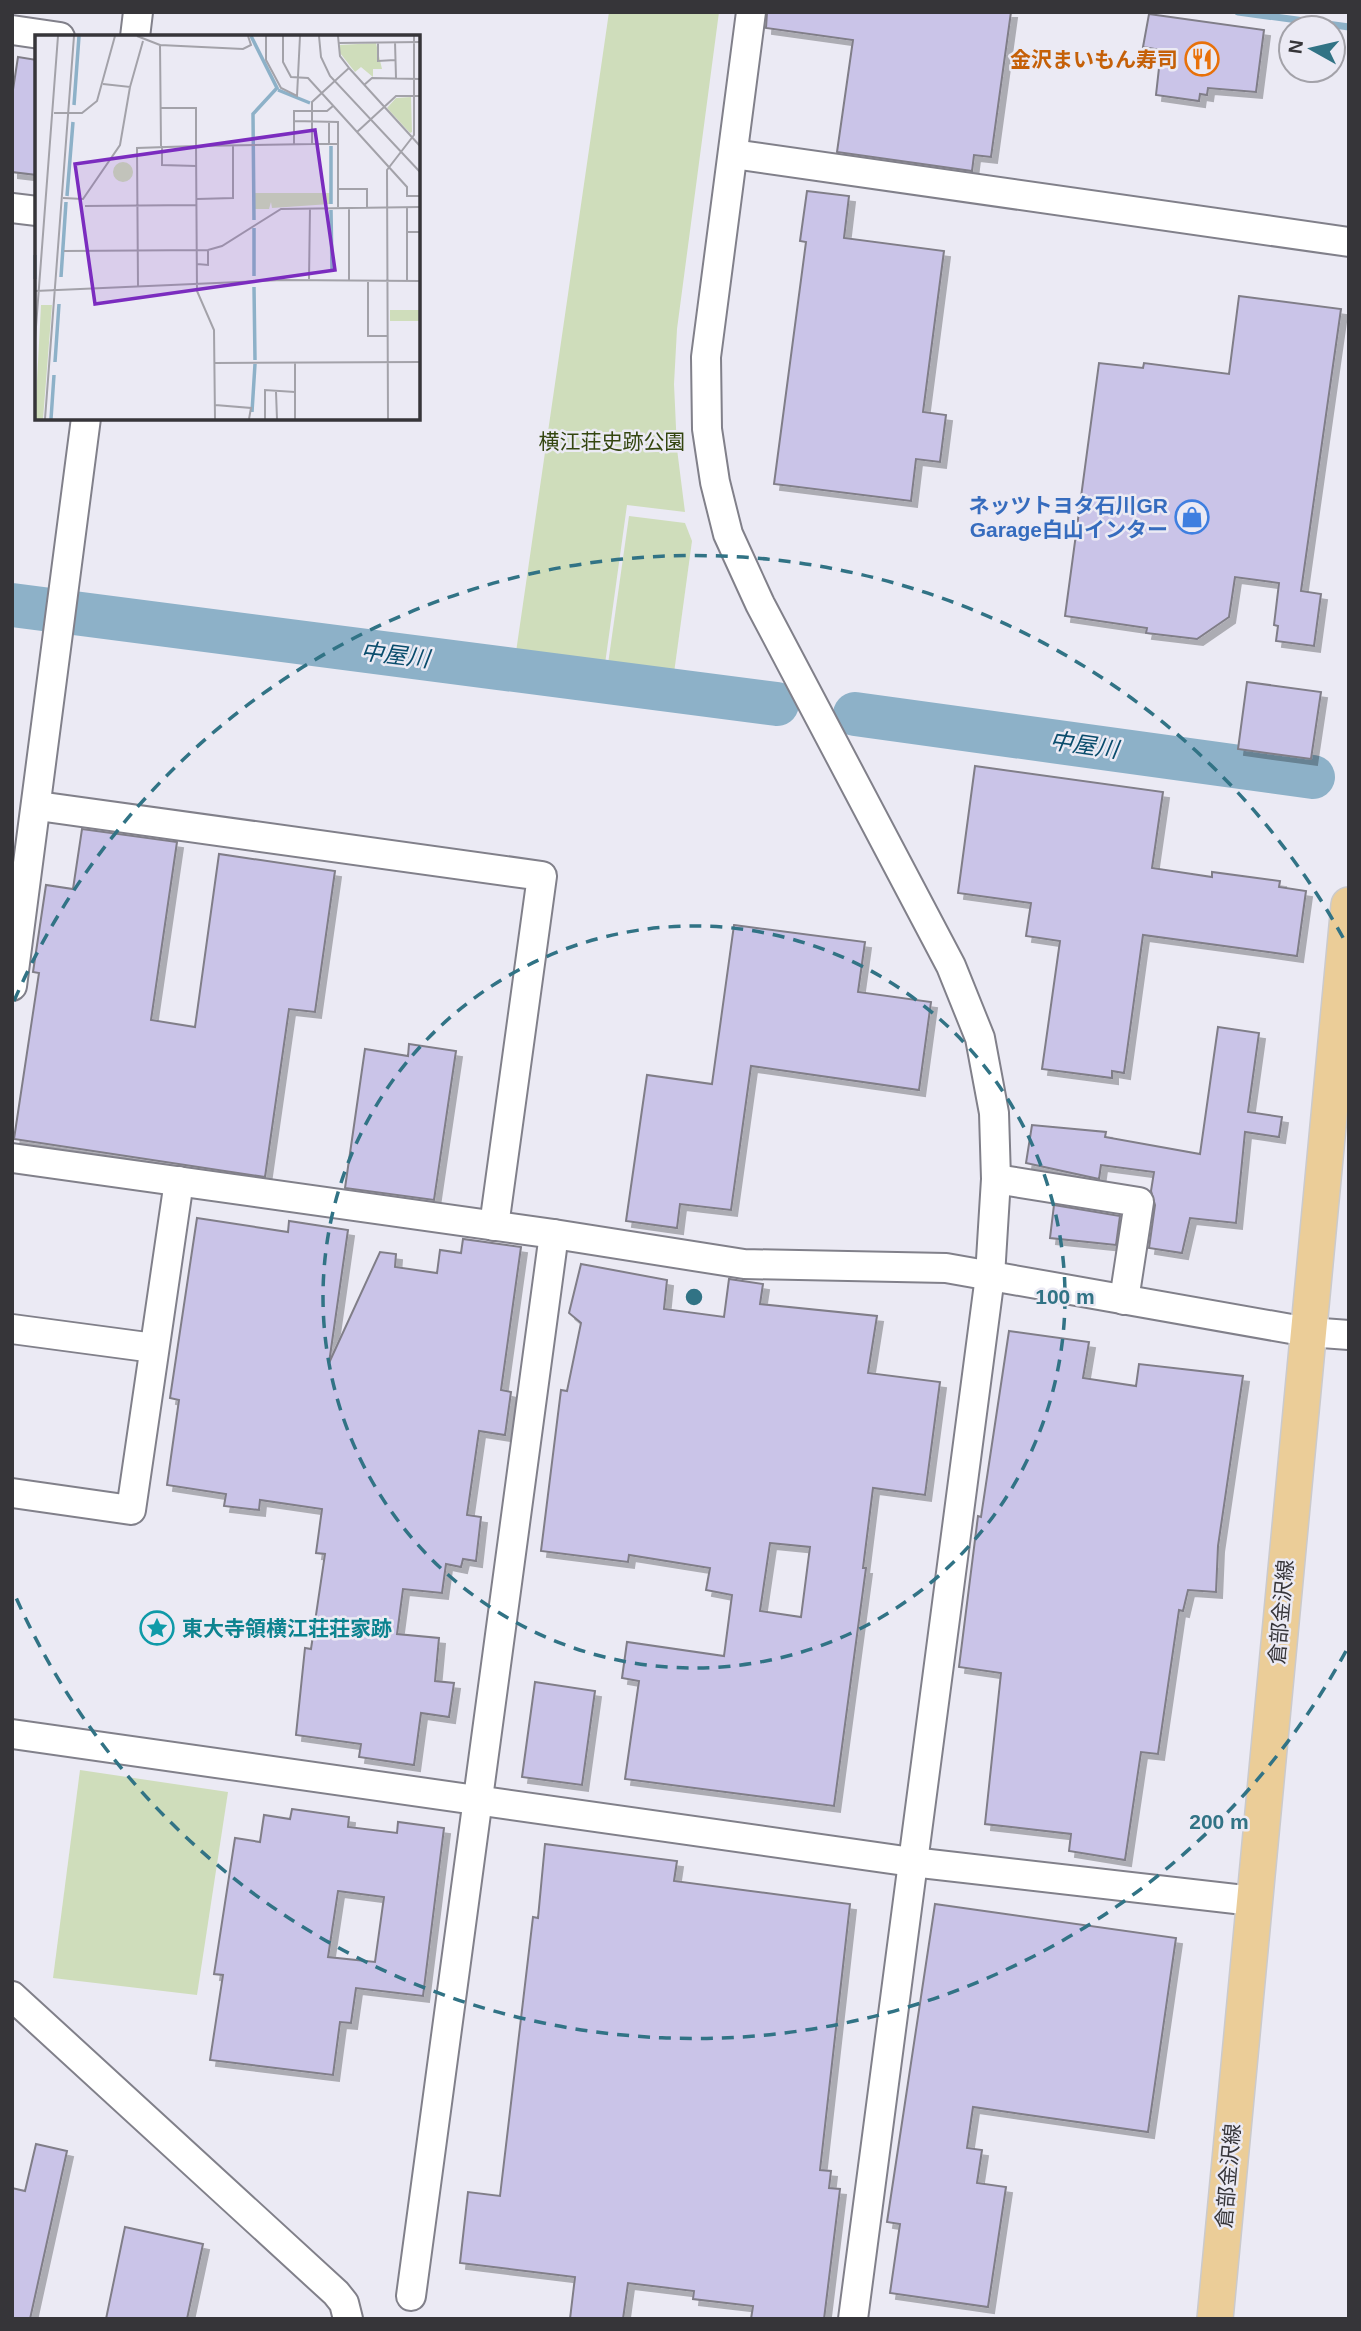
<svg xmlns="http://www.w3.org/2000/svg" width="1361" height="2331" font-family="Helvetica,'Noto Sans JP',sans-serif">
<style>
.green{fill:#cfddbb}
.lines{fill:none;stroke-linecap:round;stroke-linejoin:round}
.stream{stroke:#8db1c8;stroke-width:7}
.river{stroke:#8db1c8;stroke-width:44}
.building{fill:#cac4e8;stroke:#807e88;stroke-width:2;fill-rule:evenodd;filter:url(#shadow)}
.minor-casing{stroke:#81808a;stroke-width:32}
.major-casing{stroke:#cbcacc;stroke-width:38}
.minor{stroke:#fff;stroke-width:28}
.major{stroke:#ebcd98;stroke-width:35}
.ring{fill:none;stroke:#317385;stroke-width:3.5;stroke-dasharray:12 9}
.labels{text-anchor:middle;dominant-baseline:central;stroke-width:5;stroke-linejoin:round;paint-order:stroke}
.food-label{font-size:21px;font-weight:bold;fill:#c56008;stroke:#ebeaf4;text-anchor:end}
.park-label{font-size:21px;fill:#33450f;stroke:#ebeaf4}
.shop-label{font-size:21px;font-weight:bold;fill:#366cbe;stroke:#ebeaf4;text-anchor:end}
.street-label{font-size:21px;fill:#363539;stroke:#ebeaf4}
.culture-label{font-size:21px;font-weight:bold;fill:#0d838f;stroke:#ebeaf4;text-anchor:start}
.water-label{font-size:23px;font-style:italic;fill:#094c6c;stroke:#ebeaf4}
.inset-river{fill:none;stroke:#8db1c8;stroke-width:3.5}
.inset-road{fill:none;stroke:#a3a2a9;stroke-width:2}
.view{fill:#7b2cbf;fill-opacity:0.15;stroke:#7b2cbf;stroke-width:3.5}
.inset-edge{fill:none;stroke:#363539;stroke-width:3.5}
.centre{fill:#317385;stroke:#ebeaf4;stroke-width:3.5}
.ring-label{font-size:21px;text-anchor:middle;font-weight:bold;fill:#317385;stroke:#ebeaf4;stroke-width:5;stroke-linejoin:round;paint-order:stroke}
</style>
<defs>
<filter id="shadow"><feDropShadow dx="6" dy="6" stdDeviation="0" flood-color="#0004"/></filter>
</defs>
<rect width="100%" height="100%" fill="#ebeaf4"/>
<g class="green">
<path d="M 609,12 L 719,12 L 677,329 L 674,384 L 677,449 L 685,512 L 627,505 L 605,664 L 516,652 Z"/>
<path d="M 629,516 L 685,523 L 692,541 L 674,673 L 608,664 Z"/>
<path d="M 80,1770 L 228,1792 L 197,1995 L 53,1978 Z"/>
</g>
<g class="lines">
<path class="stream" d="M 1238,12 L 1349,27"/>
<g class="river">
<path d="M 12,605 L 777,704"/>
<path d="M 855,714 L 1313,777"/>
</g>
</g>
<g class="building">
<path d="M 767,12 L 1011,12 L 991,157 L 974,155 L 972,171 L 837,152 L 853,40 L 766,28 Z"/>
<path d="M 1149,14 L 1264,30 L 1256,92 L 1208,88 L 1207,95 L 1200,94 L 1199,101 L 1156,95 L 1161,50 L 1143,47 Z"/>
<path d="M 18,57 L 37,60 L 37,175 L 12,172 L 12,96 Z"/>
<path d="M 807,191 L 849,196 L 844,238 L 944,251 L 923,412 L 946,415 L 940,462 L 916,459 L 911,501 L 774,484 L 806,242 L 800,241 Z"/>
<path d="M 1239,296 L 1341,309 L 1301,591 L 1321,594 L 1314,646 L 1276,641 L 1278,626 L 1274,625 L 1279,583 L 1235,577 L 1229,617 L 1197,639 L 1146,633 L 1147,628 L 1065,616 L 1099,363 L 1143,368 L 1144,363 L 1229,374 Z"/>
<path d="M 1247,682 L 1321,692 L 1311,759 L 1238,749 Z"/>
<path d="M 975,766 L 1163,792 L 1152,868 L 1212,877 L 1212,872 L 1280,881 L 1279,887 L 1306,891 L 1297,956 L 1143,935 L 1124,1073 L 1112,1071 L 1112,1078 L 1042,1069 L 1060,941 L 1026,936 L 1031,903 L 958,893 Z"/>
<path d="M 82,829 L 177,842 L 151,1020 L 195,1027 L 219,854 L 335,871 L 315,1012 L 289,1009 L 265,1177 L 14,1139 L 39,973 L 33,972 L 46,885 L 73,889 Z"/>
<path d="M 734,925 L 865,942 L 858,992 L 931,1002 L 919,1090 L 751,1066 L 731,1210 L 680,1204 L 677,1228 L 626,1221 L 647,1075 L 712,1084 Z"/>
<path d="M 1218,1027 L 1259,1033 L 1248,1112 L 1282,1117 L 1279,1137 L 1245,1132 L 1236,1223 L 1190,1218 L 1182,1253 L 1149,1248 L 1155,1205 L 1151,1191 L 1154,1172 L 1101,1165 L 1099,1179 L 1026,1163 L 1032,1125 L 1106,1132 L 1105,1137 L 1200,1154 Z"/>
<path d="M 409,1044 L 456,1051 L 434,1200 L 345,1188 L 365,1049 L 408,1056 Z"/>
<path d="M 1054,1205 L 1120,1216 L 1116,1245 L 1050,1238 Z"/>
<path d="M 197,1218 L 288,1232 L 289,1221 L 348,1230 L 329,1363 L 380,1252 L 396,1254 L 395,1267 L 437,1273 L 440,1250 L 461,1253 L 463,1239 L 521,1247 L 501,1390 L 511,1392 L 505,1435 L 479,1431 L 467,1515 L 481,1517 L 476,1561 L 463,1559 L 461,1567 L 446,1564 L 442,1593 L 403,1589 L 397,1634 L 439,1638 L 435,1681 L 454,1683 L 449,1717 L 421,1713 L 414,1765 L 359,1757 L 361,1744 L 296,1735 L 305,1648 L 311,1649 L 325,1554 L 316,1553 L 322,1509 L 260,1500 L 259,1510 L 224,1506 L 226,1494 L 167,1485 L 179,1400 L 170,1398 Z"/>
<path d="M 581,1264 L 667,1280 L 664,1309 L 724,1317 L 729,1279 L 763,1284 L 760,1304 L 877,1316 L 868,1373 L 940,1382 L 925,1495 L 873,1488 L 863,1568 L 866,1568 L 834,1806 L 625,1779 L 639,1681 L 622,1678 L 627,1642 L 724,1656 L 732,1595 L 706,1590 L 710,1568 L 629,1555 L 628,1562 L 541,1551 L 561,1390 L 567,1391 L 581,1323 L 569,1313 ZM 770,1543 L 810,1547 L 801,1617 L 760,1611 Z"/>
<path d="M 1009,1331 L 1089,1342 L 1083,1378 L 1136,1386 L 1139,1364 L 1243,1376 L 1218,1546 L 1216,1592 L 1188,1590 L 1183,1611 L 1179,1610 L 1158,1754 L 1141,1752 L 1125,1860 L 1069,1851 L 1071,1834 L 985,1824 L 1001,1673 L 959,1667 L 978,1516 L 981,1517 Z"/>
<path d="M 535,1682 L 595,1691 L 582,1785 L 522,1777 Z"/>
<path d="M 292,1809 L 349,1817 L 348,1827 L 397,1833 L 398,1822 L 444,1828 L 423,1996 L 356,1988 L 351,2023 L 340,2022 L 333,2075 L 210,2060 L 223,1975 L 214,1974 L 235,1838 L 260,1842 L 264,1815 L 290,1819 ZM 338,1891 L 384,1897 L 375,1962 L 328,1957 Z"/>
<path d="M 545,1844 L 677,1861 L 674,1881 L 850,1904 L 820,2170 L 831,2171 L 829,2188 L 840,2189 L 824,2319 L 751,2319 L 753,2306 L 693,2299 L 694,2291 L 628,2283 L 623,2319 L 570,2319 L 575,2277 L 460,2263 L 468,2192 L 500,2196 L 533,1917 L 538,1918 Z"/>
<path d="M 935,1904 L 1176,1938 L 1148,2132 L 973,2107 L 967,2148 L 982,2150 L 977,2183 L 1006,2187 L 988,2307 L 890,2293 L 900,2224 L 887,2222 Z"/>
<path d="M 36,2144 L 67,2151 L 30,2319 L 12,2319 L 12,2188 L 25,2191 Z"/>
<path d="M 125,2227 L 203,2244 L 187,2319 L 106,2319 Z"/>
</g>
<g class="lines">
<defs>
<g id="minor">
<path d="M 751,12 L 706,357 L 707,429 L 715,482 L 728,534 L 760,604 L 951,966 L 980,1038 L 994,1113 L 996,1179 L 990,1276 L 853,2319"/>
<path d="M 12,30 L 60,37"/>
<path d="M 135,37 L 138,12"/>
<path d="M 733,154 L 1349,242"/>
<path d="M 12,208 L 37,211"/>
<path d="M 38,806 L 542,876 L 494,1226"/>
<path d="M 12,986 L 86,418"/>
<path d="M 12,1158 L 554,1234 L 744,1264 L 946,1268 L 1308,1332 L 1349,1335"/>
<path d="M 996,1179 L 1139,1202 L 1124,1300"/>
<path d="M 12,1329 L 154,1348"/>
<path d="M 12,1493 L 131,1510 L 179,1181"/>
<path d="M 12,1734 L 912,1862 L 1253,1901"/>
<path d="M 12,1996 L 336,2293 L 344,2303 L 348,2319"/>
<path d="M 411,2296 L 554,1234"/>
</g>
<path id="major" d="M 1215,2319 L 1349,905"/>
</defs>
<use href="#minor" class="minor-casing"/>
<use href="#major" class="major-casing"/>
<use href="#minor" class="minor"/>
<use href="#major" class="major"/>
</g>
<g class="ring">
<circle cx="694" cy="1297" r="371"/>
<path d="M1346 1651A742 742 0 0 1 14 1593M14 1001A742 742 0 0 1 1346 943"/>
</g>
<defs>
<symbol id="restaurant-ring" viewBox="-11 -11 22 22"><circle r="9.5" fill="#ebeaf4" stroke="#e8710a" stroke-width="1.5"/><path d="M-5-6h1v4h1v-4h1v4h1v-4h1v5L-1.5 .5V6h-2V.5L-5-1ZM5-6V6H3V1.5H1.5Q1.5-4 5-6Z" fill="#e8710a"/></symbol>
<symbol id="shop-ring" viewBox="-11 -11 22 22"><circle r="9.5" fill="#ebeaf4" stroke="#3f7fe0" stroke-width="1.5"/><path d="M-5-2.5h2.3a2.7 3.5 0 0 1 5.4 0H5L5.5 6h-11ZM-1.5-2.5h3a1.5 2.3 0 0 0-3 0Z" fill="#3f7fe0"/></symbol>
<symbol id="sight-ring" viewBox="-11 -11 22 22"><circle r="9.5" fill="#ebeaf4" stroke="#0f9aa8" stroke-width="1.5"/><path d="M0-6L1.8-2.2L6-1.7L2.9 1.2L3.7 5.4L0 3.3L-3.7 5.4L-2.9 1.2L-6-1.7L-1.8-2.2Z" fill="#0f9aa8"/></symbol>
</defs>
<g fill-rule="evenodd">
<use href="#restaurant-ring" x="1183" y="40" width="38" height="38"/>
<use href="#shop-ring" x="1173" y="498" width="38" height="38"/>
<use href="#sight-ring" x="138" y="1609" width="38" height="38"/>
</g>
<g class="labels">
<g class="food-label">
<text x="1178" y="59">金沢まいもん寿司</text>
</g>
<g class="park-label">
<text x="612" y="441">横江荘史跡公園</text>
</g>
<g class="shop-label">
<text x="1168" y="505">ネッツトヨタ石川GR<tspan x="1168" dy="24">Garage白山インター</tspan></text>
</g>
<g class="street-label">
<text transform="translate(1281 1612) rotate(-85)">倉部金沢線</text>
<text transform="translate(1228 2176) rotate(-85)">倉部金沢線</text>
</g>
<g class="culture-label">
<text x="182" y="1628">東大寺領横江荘荘家跡</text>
</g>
<g class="water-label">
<text transform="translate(395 655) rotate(7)">中屋川</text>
<text transform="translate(1084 745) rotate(8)">中屋川</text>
</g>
</g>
<g transform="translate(35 35)">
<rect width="385" height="385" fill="#ebeaf4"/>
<path d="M 341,8 L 347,34 L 338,34 L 338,42 L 326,32 L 320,37 L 305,18 L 305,10 ZM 376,62 L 377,97 L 375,98 L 352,73 L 361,63 ZM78 137a10 10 0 1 1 20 0a10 10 0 1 1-20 0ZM 220,158 L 295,158 L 295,169 L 237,173 L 236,167 L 234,174 L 220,174 ZM 6,270 L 17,270 L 8,384 L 0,384 ZM 355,275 L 385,275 L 385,286 L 355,286 Z" fill="#cfddbb"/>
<path class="inset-river" d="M 216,1 L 242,53 L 218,79 L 219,185M 243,55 L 275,68M 39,70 L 44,1M 296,111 L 296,169M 32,161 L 38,87M 296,175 L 297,235M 219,193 L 219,241M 0,220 L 0,244M 26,242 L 31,167M 219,252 L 220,325M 20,327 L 24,269M 217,377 L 220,329M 16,384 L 19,340"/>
<path class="inset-road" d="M 102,1 L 125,10 L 126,111M 231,1 L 231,25 L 246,53 L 262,61 L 265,1M 248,1 L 248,27 L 256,42 L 273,43 L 372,152 L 372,161 L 385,161M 284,1 L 286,22 L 295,41 L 385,137M 360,7 L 361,43M 303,8 L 385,7M 343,8 L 343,26 L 360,25M 125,10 L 208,14 L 216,10 L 213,1M 314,33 L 385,111M 68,49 L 95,52 L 108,6M 329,50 L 337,43 L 385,44M 19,78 L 47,78 L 62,66 L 80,1M 259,86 L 303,87 L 303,109 L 277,109M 322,97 L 361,61 L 385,61M 294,109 L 294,87M 303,109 L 303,172M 259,110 L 259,76 L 292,76 L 298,71M 127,111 L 127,130 L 161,131M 303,154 L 332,154 L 332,172M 28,163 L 48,164 L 85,110 L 95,52M 162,164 L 198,163 L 198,111M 50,171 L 161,170M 314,172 L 314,245M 372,172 L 372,197 L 385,197M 372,197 L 372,246M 29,216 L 173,215 L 187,211 L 246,174 L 385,172M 162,229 L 173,230 L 173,215M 274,244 L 275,173M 333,245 L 333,301 L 352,301M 103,251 L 102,113 L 161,111 L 161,73 L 126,73M 0,256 L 247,245 L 385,246M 0,305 L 23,1M 180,328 L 385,327M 241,357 L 242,384M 180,370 L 216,373 L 214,384M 10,384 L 39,1M 180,384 L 179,295 L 162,256 L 161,111 L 277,109 L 277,67 L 314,33 L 305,21 L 303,1M 230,384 L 230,355 L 260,357M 260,384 L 260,327M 353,384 L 352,135 L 379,100 L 379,1"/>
<path class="view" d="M 280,95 L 300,235 L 60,269 L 40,129 Z"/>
<rect width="385" height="385" class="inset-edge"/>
</g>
<circle cx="694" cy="1297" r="10" class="centre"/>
<g class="ring-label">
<text x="1065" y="1304">100 m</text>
<text x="1219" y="1829">200 m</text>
</g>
<rect width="1361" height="2331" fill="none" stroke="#363539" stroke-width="28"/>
<g transform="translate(1312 49) rotate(278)"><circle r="33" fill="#ebeaf4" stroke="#a3a2a9" stroke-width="2"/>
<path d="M0-5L12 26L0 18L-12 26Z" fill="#317385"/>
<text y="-10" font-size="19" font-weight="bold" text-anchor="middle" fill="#363539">N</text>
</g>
</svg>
